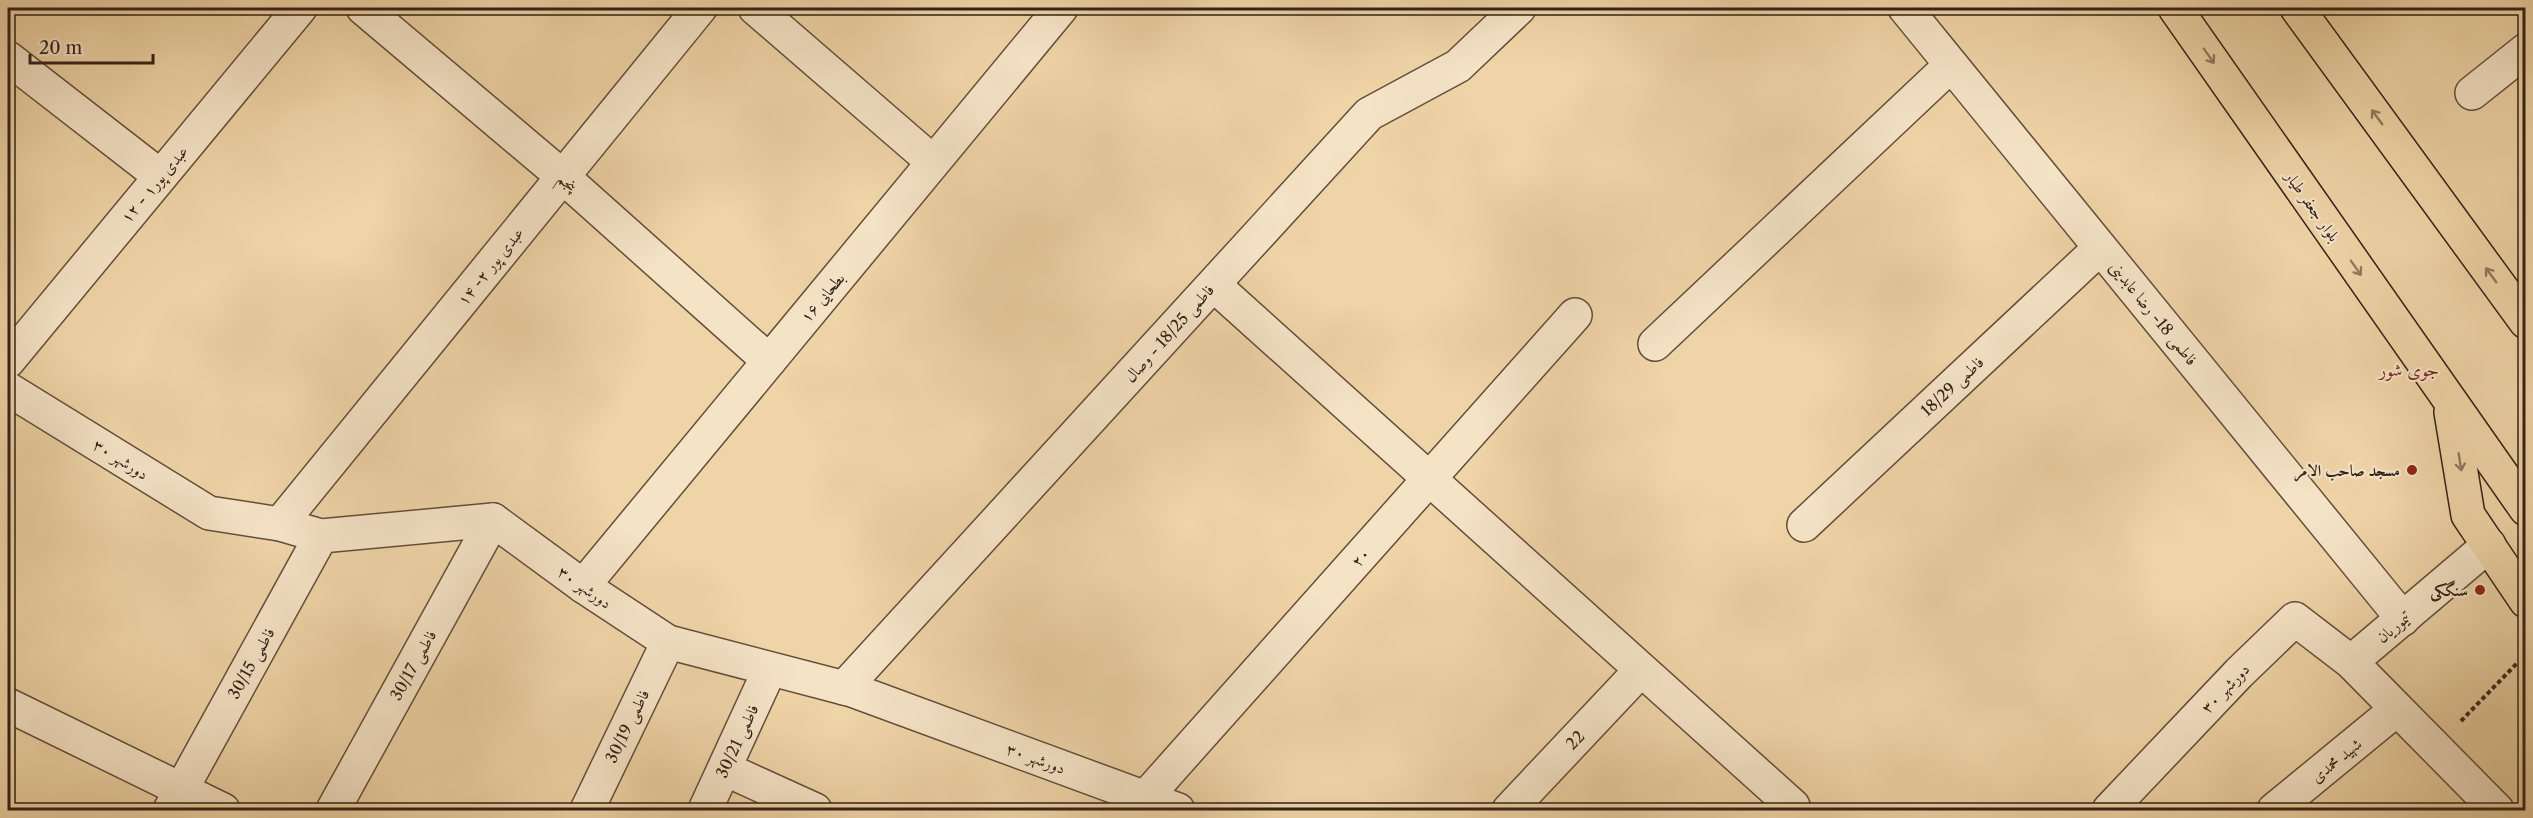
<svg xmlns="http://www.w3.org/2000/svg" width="2533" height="818" font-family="'Libre Caslon Text',Amiri,serif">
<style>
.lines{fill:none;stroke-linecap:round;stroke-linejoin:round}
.minor-casing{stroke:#624e3c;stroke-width:36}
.major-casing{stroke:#332118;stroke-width:36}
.path{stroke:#332118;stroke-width:4;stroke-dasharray:4.5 3;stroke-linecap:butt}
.minor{stroke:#f5e3c6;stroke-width:33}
.major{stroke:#efd4a7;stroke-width:33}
.oneway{stroke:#917a60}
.poi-dot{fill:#8f2418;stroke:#f5e3c6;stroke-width:2}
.labels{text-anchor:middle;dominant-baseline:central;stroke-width:4.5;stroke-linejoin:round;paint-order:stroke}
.street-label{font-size:16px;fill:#332118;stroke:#f5e3c6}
.poi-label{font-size:16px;font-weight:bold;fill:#332118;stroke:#f5e3c6;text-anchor:end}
.neighbourhood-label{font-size:18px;fill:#7a1f14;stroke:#f5e3c6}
</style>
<rect width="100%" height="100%" fill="#efd4a7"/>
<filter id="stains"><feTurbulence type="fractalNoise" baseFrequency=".00333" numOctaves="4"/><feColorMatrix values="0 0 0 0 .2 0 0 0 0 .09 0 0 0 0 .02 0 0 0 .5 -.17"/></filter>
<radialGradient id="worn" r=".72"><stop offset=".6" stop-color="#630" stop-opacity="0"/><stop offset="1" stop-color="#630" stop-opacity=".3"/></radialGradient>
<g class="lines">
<defs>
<g id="minor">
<path d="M 363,8 L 562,176 L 769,361"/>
<path d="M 755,8 L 933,162"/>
<path d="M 1905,8 L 2403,619"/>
<path d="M 8,58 L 160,176"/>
<path d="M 2472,93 L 2526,50"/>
<path d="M 1214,285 L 1793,806"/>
<path d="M 1655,344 L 1951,65"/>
<path d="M 8,361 L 300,8"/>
<path d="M 8,389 L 209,513 L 280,524 L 321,536 L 493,520 L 583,586 L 668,642 L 852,690 L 1178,810"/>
<path d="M 280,524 L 700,8"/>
<path d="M 1804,525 L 2100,248"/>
<path d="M 583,586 L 1061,8"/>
<path d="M 2351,662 L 2489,545"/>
<path d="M 844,688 L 1369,114 L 1458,66 L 1519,8"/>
<path d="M 8,705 L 223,810"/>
<path d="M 725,769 L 815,810"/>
<path d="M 1145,798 L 1575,315"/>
<path d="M 170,810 L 321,536"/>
<path d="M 333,810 L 493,520"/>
<path d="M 587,810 L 668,642"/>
<path d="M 705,810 L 769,671"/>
<path d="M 1509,810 L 1641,670"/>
<path d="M 2109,810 L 2239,673 L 2295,619 L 2351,662 L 2497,810"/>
<path d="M 2274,810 L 2397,709"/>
</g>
<g id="major">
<path d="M 2175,8 L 2526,509"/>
<path d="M 2297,8 L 2526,322"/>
<path d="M 2451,412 L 2468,515 L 2526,601"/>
</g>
</defs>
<use href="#minor" class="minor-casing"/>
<use href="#major" class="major-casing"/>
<path class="path" d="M 2461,721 L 2526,654"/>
<use href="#minor" class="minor"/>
<use href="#major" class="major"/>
</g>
<defs><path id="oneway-shaft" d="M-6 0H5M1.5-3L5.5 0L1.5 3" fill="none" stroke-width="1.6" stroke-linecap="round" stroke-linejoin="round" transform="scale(1.5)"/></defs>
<g class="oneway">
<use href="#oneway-shaft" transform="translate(2209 56) rotate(55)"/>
<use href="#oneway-shaft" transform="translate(2377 117) rotate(-126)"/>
<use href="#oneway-shaft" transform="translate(2356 268) rotate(55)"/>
<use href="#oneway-shaft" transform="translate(2491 275) rotate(-126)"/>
<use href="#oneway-shaft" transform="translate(2460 462) rotate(81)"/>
</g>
<g class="poi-dot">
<circle cx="2412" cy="470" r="6"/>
<circle cx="2480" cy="590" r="6"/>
</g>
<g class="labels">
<g class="street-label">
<text transform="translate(568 182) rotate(41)">پنجم</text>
<text transform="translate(154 184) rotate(-50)">عبدی پور۱ - ۱۲</text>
<text transform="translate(2313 206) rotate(55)">بلوار جعفر طیار</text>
<text transform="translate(490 266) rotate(-51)">عبدی پور ۲- ۱۴</text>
<text transform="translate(822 297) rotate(-50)">بطحایی ۱۶</text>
<text transform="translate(2154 313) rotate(51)">فاطمی 18- رضا عابدینی</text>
<text transform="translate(1169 333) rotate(-48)">فاطمی 18/25 - وصال</text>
<text transform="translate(1952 386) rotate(-43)">فاطمی 18/29</text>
<text transform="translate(121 459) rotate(32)">دورشهر ۳۰</text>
<text transform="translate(1360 557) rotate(-48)">۲۰</text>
<text transform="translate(585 587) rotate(35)">دورشهر ۳۰</text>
<text transform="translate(2393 627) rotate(-40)">تیموریان</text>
<text transform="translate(251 663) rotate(-61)">فاطمی 30/15</text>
<text transform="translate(413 665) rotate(-61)">فاطمی 30/17</text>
<text transform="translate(2225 688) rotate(-46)">دورشهر ۳۰</text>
<text transform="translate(627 726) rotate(-64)">فاطمی 30/19</text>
<text transform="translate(1575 740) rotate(-47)">22</text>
<text transform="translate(737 741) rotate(-65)">فاطمی 30/21</text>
<text transform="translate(1036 758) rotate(20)">دورشهر ۳۰</text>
<text transform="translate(2336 760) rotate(-39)">شهید محمدی</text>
</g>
<g class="poi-label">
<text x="2400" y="470">مسجد صاحب الامر</text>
<text x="2468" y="590">سنگکی</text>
</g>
<g class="neighbourhood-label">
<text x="2409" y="370">جوی شور</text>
</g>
</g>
<rect width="2533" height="818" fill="none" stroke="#efd4a7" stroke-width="30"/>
<rect x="9" y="9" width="2515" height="800" fill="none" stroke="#332118" stroke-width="3"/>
<rect x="15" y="15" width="2503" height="788" fill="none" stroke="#332118" stroke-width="1.5"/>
<path d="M30 54v9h123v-9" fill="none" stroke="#332118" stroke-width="3"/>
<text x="39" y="54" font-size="18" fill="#332118" stroke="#f5e3c6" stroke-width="4.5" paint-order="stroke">20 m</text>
<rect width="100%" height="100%" filter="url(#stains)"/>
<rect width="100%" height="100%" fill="url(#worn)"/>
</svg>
